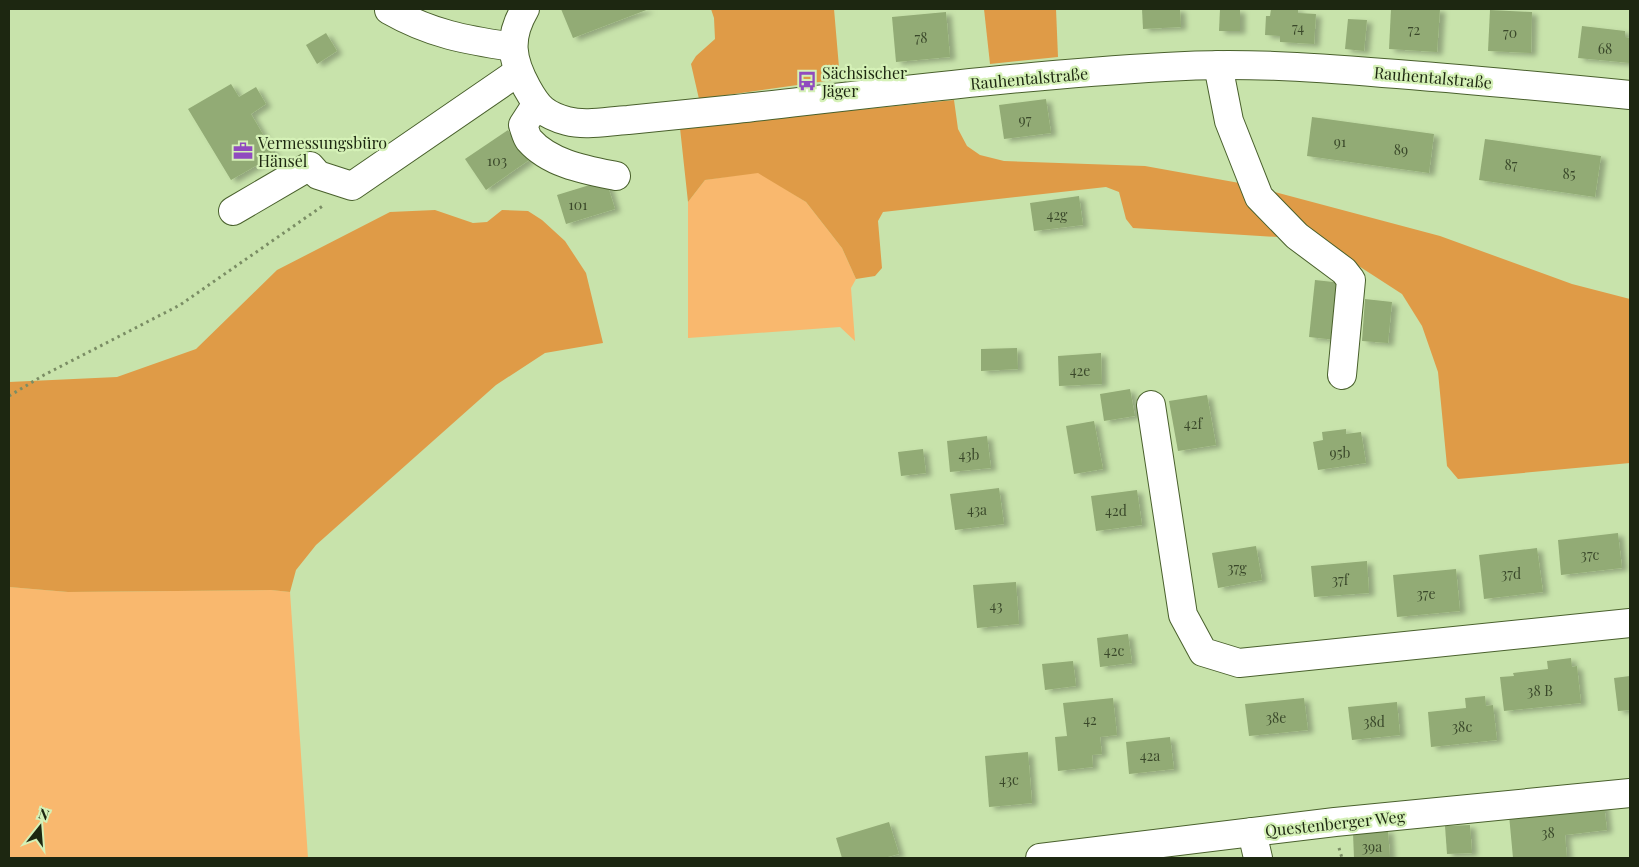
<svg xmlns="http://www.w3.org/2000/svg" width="1639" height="867" font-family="'Playfair Display',serif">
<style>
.green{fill:#f9b86e}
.forest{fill:#df9b47}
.building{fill:#92ab75;filter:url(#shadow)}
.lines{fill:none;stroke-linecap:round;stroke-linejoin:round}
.minor-casing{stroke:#49602c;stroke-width:30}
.path{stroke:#7a8d64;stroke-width:3;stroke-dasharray:2.5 4;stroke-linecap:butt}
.minor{stroke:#fff;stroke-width:28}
.labels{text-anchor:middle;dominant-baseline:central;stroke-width:4.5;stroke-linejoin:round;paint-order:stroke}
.number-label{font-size:14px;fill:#3a482a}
.poi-label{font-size:16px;fill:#1d2711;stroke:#d5f1b7;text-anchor:start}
.street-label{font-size:16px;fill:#1d2711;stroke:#d5f1b7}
</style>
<defs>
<filter id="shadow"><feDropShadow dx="5.5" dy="3" stdDeviation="2.5" flood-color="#0004"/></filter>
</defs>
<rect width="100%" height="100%" fill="#c8e3ab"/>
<g class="green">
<path d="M 758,172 L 806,202 L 842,248 L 856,279 L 851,288 L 855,341 L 840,327 L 688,338 L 688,202 L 705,180 Z"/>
<path d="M 9,587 L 68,592 L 271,590 L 290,592 L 308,858 L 9,858 Z"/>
</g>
<g class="forest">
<path d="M 711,9 L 834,9 L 840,79 L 699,99 L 691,64 L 696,56 L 715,39 L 714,18 Z"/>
<path d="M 984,9 L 1056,9 L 1058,57 L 990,64 Z"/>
<path d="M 954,100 L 958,129 L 967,146 L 980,155 L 1004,161 L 1145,166 L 1245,184 L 1440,236 L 1572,284 L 1630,299 L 1630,463 L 1458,479 L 1447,466 L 1438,372 L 1422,326 L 1402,294 L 1351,261 L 1278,237 L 1133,228 L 1126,219 L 1119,192 L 1106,187 L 883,212 L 878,221 L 882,268 L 875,276 L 856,279 L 842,248 L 806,202 L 758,173 L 705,180 L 688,202 L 680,128 Z"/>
<path d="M 435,210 L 473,223 L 487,222 L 502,210 L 528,211 L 542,220 L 565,241 L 586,273 L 603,343 L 545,353 L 496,385 L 316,545 L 296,570 L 290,592 L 271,590 L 68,592 L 9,587 L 9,382 L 117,377 L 196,349 L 277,270 L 390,212 Z"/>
</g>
<g class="building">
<path d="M 561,9 L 649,9 L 573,38 Z"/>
<path d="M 1142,9 L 1180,9 L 1181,27 L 1143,29 Z"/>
<path d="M 1220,9 L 1240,10 L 1240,31 L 1219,31 Z"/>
<path d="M 1271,9 L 1298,9 L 1298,13 L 1316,14 L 1314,44 L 1280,42 L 1280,36 L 1265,35 L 1266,16 L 1270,16 Z"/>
<path d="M 1391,9 L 1440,9 L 1437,52 L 1389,49 Z"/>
<path d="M 1490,10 L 1532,12 L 1531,53 L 1488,51 Z"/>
<path d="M 946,12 L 950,57 L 896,62 L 892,17 Z"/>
<path d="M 1348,19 L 1367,20 L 1364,51 L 1345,49 Z"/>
<path d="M 1582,26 L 1625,31 L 1625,37 L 1630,38 L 1630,63 L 1578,58 Z"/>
<path d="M 326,33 L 337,51 L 317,64 L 306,45 Z"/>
<path d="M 231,84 L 239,97 L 256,87 L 266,104 L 251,114 L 275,155 L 231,180 L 188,109 Z"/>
<path d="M 1046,99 L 1051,133 L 1004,139 L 999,105 Z"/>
<path d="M 1312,117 L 1434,134 L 1429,173 L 1307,156 Z"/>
<path d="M 508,130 L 529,160 L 486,190 L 465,159 Z"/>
<path d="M 1485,139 L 1601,156 L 1595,197 L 1479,180 Z"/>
<path d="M 606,180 L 615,209 L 566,224 L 557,195 Z"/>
<path d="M 1079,196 L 1083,225 L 1034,231 L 1030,203 Z"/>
<path d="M 1315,280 L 1342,283 L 1336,340 L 1309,337 Z"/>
<path d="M 1365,299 L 1392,302 L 1388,343 L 1362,341 Z"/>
<path d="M 1017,348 L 1018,369 L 981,371 L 981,349 Z"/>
<path d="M 1101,353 L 1102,384 L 1059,386 L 1058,356 Z"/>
<path d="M 1130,389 L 1135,416 L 1104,421 L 1100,394 Z"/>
<path d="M 1207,395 L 1216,445 L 1178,451 L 1169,401 Z"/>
<path d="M 1094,421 L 1103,469 L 1074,474 L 1066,426 Z"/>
<path d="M 1346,429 L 1346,434 L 1361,432 L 1366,463 L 1318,470 L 1313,442 L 1323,440 L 1322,432 Z"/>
<path d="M 987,436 L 991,468 L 950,472 L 947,441 Z"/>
<path d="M 923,449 L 926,473 L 901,476 L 898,452 Z"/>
<path d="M 999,488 L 1004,524 L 955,530 L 950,494 Z"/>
<path d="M 1137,490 L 1142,525 L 1096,531 L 1091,496 Z"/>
<path d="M 1618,533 L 1622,568 L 1561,575 L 1558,540 Z"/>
<path d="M 1256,546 L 1262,580 L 1218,588 L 1212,553 Z"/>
<path d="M 1537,548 L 1543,592 L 1484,599 L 1479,555 Z"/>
<path d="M 1367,561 L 1369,593 L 1314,597 L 1311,566 Z"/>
<path d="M 1456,569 L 1460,611 L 1397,617 L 1393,575 Z"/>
<path d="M 1016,582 L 1019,624 L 977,628 L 973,585 Z"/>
<path d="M 1128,634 L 1132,663 L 1100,667 L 1097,638 Z"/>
<path d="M 1571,658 L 1572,667 L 1577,666 L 1581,703 L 1504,711 L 1500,677 L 1514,676 L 1513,673 L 1548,669 L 1547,661 Z"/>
<path d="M 1073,661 L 1076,686 L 1045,690 L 1042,664 Z"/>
<path d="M 1630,676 L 1630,710 L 1618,711 L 1614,678 Z"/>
<path d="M 1485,696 L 1486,706 L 1493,705 L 1497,740 L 1431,747 L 1428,712 L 1466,708 L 1465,698 Z"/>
<path d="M 1113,698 L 1117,735 L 1100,737 L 1102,754 L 1092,755 L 1093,767 L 1058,771 L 1055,737 L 1067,736 L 1063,703 Z"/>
<path d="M 1304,698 L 1308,730 L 1249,736 L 1245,704 Z"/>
<path d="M 1397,702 L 1400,735 L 1352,740 L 1348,707 Z"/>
<path d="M 1170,737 L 1174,769 L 1129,774 L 1126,742 Z"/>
<path d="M 1028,752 L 1032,803 L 989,807 L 985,756 Z"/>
<path d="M 1604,804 L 1607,830 L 1565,835 L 1567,858 L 1513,858 L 1509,815 Z"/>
<path d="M 889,822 L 899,854 L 884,858 L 842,858 L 836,838 Z"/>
<path d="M 1470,825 L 1472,853 L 1447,854 L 1445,826 Z"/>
<path d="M 1388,830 L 1390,858 L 1354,858 L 1353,833 Z"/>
</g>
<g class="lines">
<defs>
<g id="minor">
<path d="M 525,9 C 508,38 511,59 527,88 C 538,108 545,115 567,121 C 586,126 608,121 628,120 C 664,116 700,113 736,109 C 879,93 1022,75 1165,67 C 1238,62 1310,67 1383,73 C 1465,79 1548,87 1630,95"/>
<path d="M 389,10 C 431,34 466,40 513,47"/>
<path d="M 1218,65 L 1229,121 L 1259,197 L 1297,236 L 1344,271 L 1351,280 L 1342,375"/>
<path d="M 536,105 L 523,125 C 525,130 526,136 529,140 C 550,164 586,170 616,176"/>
<path d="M 233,211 L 310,166 L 318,175 L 352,186 L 518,72"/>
<path d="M 1151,405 L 1183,615 L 1203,652 L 1239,663 L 1630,623"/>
<path d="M 1252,832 L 1258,858"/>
<path d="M 1040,858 L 1335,822 L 1630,793"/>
</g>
</defs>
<use href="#minor" class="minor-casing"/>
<g class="path">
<path d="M 9,396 L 44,375 L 180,305 L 324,205"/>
<path d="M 1339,848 L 1342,858"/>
</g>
<use href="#minor" class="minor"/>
</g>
<defs>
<symbol id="bus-bare" viewBox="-9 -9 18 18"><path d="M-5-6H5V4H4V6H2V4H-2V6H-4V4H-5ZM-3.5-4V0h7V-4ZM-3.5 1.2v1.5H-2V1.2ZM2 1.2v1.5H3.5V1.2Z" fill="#904bbf" stroke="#d5f1b7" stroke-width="2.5" paint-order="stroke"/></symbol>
<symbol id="office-bare" viewBox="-9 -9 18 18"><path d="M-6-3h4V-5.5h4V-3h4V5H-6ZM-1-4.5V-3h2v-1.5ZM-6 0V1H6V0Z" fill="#904bbf" stroke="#d5f1b7" stroke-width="2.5" paint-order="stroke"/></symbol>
</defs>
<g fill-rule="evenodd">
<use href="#bus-bare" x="793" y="67" width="28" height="28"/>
<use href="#office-bare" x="229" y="137" width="28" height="28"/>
</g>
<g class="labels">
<g class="number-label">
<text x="1298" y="27">74</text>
<text x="1414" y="29">72</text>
<text x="1510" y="32">70</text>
<text x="921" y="37">78</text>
<text x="1605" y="48">68</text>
<text x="1025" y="119">97</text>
<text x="1340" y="141">91</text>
<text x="1401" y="149">89</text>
<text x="497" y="160">103</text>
<text x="1511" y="164">87</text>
<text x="1569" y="173">85</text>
<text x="578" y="204">101</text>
<text x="1057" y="214">42g</text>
<text x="1080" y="370">42e</text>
<text x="1193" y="423">42f</text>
<text x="1340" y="452">95b</text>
<text x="969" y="454">43b</text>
<text x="977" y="509">43a</text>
<text x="1116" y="510">42d</text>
<text x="1590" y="554">37c</text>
<text x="1237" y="567">37g</text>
<text x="1511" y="573">37d</text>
<text x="1340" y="579">37f</text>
<text x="1426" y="593">37e</text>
<text x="996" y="605">43</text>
<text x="1114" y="650">42c</text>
<text x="1540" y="690">38 B</text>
<text x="1276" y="717">38e</text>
<text x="1090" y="719">42</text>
<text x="1374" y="721">38d</text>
<text x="1462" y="726">38c</text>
<text x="1150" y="755">42a</text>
<text x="1009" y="779">43c</text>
<text x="1548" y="832">38</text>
<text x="1372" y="846">39a</text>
</g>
<g class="poi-label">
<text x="822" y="72">Sächsischer<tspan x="822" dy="18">Jäger</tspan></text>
<text x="258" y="142">Vermessungsbüro<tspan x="258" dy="18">Hänsel</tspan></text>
</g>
<g class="street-label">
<text transform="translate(1433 77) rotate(5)">Rauhentalstraße</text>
<text transform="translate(1029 78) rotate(-5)">Rauhentalstraße</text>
<text transform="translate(1335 823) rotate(-6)">Questenberger Weg</text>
</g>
</g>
<rect width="1639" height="867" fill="none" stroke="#1d2711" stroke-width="20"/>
<g transform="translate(40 827) rotate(17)" stroke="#d5f1b7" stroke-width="4" paint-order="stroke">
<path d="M0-4L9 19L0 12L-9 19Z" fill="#1d2711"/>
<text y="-8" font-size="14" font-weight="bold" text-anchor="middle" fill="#1d2711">N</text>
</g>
</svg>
